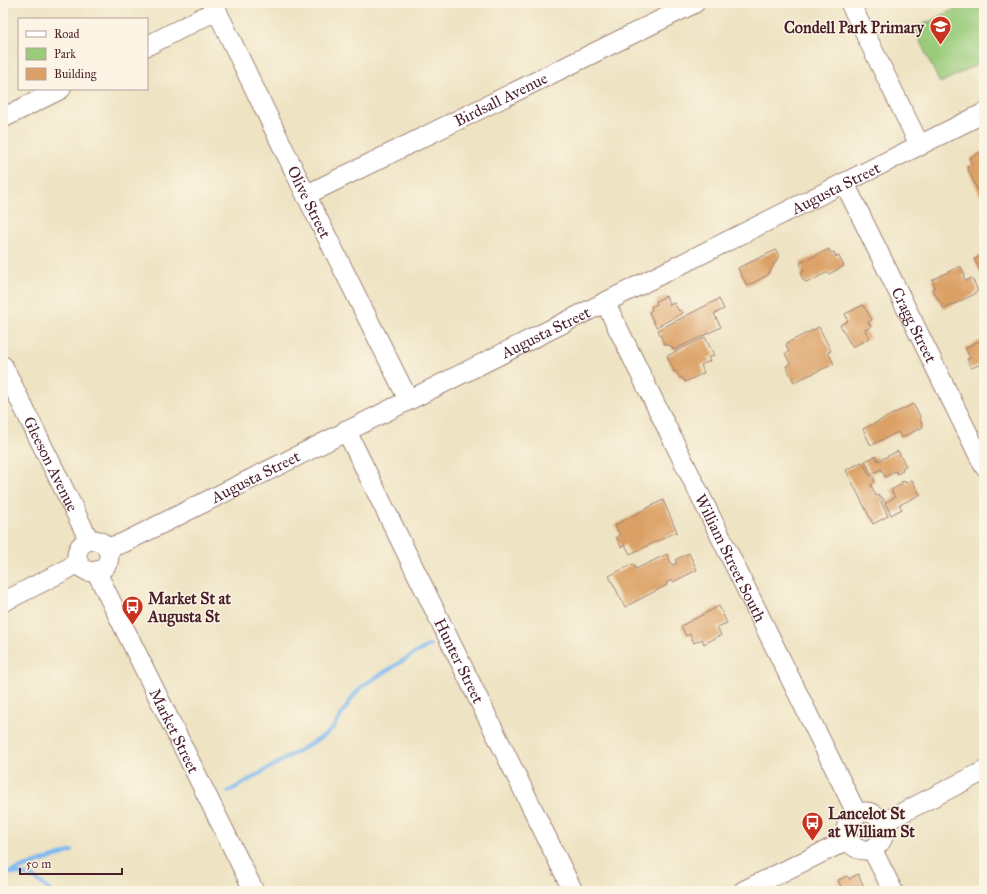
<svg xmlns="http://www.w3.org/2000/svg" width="987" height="894" font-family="'IM FELL Great Primer',serif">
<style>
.green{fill:#99cb7a;stroke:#727552}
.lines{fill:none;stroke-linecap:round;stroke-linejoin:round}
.stream{stroke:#7ebaf0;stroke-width:4}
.building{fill:#dba065}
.minor-casing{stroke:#9c8176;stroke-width:21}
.minor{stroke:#fff;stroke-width:19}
.labels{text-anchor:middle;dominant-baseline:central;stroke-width:3;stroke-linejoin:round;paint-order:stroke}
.poi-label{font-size:16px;font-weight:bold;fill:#4a1f2b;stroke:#fcf5e5;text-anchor:start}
.street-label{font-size:16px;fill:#4a1f2b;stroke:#fcf5e5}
</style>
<rect width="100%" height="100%" fill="#fcf5e5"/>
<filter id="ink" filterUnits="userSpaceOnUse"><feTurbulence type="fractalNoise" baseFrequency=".025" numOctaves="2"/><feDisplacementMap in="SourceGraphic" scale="8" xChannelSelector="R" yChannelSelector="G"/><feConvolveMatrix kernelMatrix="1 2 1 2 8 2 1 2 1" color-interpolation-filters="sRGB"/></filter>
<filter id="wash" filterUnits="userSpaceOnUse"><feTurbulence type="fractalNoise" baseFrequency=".012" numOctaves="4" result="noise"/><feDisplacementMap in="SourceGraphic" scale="16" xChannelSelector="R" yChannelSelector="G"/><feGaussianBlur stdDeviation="0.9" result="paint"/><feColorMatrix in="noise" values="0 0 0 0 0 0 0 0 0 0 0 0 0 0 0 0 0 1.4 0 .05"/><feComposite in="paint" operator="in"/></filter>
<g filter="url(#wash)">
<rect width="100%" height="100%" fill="#eee3c2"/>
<path class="green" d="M 967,3 L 982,3 L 984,7 L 984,61 L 940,83 L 914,29 Z"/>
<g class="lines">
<g class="stream">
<path d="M 228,792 L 324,736 L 333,728 L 354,695 L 364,685 L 412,655 L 430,645"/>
<path d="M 10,873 C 31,874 35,877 50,891"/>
<path d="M 3,875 L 18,869 L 72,851"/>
</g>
</g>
<g id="blocks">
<g class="building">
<path d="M 984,150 L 984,197 L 983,194 L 980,195 L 967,167 L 972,164 L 969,159 Z"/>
<path d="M 829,249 L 831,253 L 834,252 L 836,257 L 838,255 L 844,266 L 829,274 L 828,272 L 808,282 L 804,281 L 801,276 L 802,272 L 804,271 L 800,263 Z"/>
<path d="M 776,250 L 779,256 L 768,275 L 747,286 L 738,268 Z"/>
<path d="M 984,254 L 984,280 L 974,259 Z"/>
<path d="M 958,267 L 961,267 L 965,275 L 963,276 L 966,281 L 972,278 L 978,291 L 974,293 L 975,294 L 944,309 L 932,289 L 935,287 L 932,280 Z"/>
<path d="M 666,296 L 670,305 L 674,303 L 679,311 L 681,310 L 683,313 L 656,327 L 649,312 L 652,310 L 651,307 L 657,304 L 656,301 Z"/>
<path d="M 719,299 L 724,309 L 714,314 L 721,327 L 674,350 L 671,346 L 664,344 L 658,330 Z"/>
<path d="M 863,305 L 872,320 L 868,322 L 871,327 L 865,330 L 870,338 L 852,347 L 840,325 L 848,321 L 845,314 Z"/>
<path d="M 819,327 L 831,351 L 828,352 L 834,364 L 794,382 L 786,366 L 790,363 L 785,354 L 789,352 L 786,345 L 787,343 Z"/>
<path d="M 984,335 L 984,363 L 971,368 L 967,359 L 970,358 L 965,348 L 983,339 L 981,336 Z"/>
<path d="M 705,337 L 714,355 L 708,358 L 710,361 L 701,365 L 704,373 L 685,382 L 682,377 L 680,378 L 676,371 L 674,372 L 667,356 Z"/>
<path d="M 913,404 L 920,416 L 920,419 L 923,427 L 901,438 L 898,432 L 872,445 L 870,444 L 863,429 Z"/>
<path d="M 898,451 L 906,466 L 902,468 L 903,471 L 897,474 L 896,471 L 885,477 L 881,469 L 871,474 L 865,461 L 876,456 L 878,461 Z"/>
<path d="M 862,462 L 870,476 L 872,475 L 875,481 L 871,485 L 876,496 L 878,495 L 880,498 L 882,497 L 884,500 L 881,502 L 888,516 L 873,524 L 846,470 Z"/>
<path d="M 912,480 L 920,495 L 899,505 L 902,509 L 891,515 L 885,503 L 895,497 L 891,490 L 902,484 L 901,482 L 904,481 L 905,483 Z"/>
<path d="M 663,500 L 677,532 L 630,554 L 625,545 L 621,547 L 616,537 L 620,535 L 615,525 Z"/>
<path d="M 689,553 L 697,570 L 673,582 L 672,580 L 666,583 L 667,585 L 625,607 L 609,576 L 633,564 L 636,569 L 667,554 L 672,565 L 677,563 L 675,560 Z"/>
<path d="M 719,606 L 727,623 L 717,627 L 721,635 L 704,644 L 702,639 L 694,643 L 690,634 L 686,636 L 681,626 Z"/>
<path d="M 858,874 L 866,891 L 843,891 L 838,880 L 847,876 L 849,879 Z"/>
<path d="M 826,887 L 828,891 L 818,891 Z"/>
</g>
</g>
</g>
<g filter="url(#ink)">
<use href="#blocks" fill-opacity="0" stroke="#9c8176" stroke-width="1"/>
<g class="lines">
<defs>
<g id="minor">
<path id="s1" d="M 213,3 L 306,195 L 408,399"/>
<path d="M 850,3 L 920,146"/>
<path d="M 147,46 L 217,10"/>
<path d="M 3,118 L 61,89"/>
<path id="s2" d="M 845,184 L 984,466"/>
<path id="s3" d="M 306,195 L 695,3"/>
<path id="s4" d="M 605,302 L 857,814"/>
<path id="s5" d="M 3,366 L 89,540"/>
<path id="s6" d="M 346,430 L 573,891"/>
<circle cx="93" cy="556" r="16"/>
<path id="s7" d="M 107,548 L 123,543 C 409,398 698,258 984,113"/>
<path id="s8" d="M 96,571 L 254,891"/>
<path d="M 3,602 L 66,570 L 78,562"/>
<circle cx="865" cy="831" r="19"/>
<path d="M 882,823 L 984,771"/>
<path d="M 872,849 L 893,891"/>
<path d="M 743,891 L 848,840"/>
</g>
</defs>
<use href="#minor" class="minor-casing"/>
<use href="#minor" class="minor"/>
</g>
</g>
<defs>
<symbol id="school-pin" viewBox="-11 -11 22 30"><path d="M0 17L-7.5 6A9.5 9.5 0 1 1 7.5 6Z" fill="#c8321e" stroke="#fcf5e5"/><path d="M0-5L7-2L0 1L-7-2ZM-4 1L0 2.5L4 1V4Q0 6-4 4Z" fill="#fff"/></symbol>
<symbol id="bus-pin" viewBox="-11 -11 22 30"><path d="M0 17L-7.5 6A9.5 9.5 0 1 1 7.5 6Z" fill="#c8321e" stroke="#fcf5e5"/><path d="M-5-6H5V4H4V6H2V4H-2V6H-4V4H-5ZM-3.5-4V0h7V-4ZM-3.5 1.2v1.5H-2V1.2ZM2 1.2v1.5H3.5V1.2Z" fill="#fff"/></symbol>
</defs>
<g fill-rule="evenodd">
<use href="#school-pin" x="928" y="14" width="25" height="34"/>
<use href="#bus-pin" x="120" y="594" width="25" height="34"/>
<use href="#bus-pin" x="800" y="810" width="25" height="34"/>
</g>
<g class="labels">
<g class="poi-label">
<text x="924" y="27" text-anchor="end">Condell Park Primary</text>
<text x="148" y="598">Market St at<tspan x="148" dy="18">Augusta St</tspan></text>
<text x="828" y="813">Lancelot St<tspan x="828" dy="18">at William St</tspan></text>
</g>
<g class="street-label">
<text stroke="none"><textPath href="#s3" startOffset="217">Birdsall Avenue</textPath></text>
<text stroke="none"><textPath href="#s7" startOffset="813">Augusta Street</textPath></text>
<text stroke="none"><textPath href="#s1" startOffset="221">Olive Street</textPath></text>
<text stroke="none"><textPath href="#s2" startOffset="157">Cragg Street</textPath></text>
<text stroke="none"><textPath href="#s7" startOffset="489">Augusta Street</textPath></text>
<text stroke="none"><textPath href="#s5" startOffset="109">Gleeson Avenue</textPath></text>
<text stroke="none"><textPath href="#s7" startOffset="165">Augusta Street</textPath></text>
<text stroke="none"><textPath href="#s4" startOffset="285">William Street South</textPath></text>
<text stroke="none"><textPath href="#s6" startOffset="257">Hunter Street</textPath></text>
<text stroke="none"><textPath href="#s8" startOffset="178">Market Street</textPath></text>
</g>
</g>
<rect width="987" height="894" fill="none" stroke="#fcf5e5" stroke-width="16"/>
<rect x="18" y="18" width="130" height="72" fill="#fcf5e5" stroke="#b59f9b"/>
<rect x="26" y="31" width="20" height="6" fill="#ffffff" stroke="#b59f9b"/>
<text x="54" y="38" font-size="12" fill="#4a1f2b">Road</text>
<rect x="26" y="48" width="20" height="12" fill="#99cb7a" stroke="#b59f9b"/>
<text x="54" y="58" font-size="12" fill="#4a1f2b">Park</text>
<rect x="26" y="68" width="20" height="12" fill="#dba065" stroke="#b59f9b"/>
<text x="54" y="78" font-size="12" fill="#4a1f2b">Building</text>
<path d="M20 868v6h102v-6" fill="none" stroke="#4a1f2b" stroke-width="2"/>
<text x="26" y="868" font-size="12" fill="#4a1f2b" stroke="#fcf5e5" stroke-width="3" paint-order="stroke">50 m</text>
</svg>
